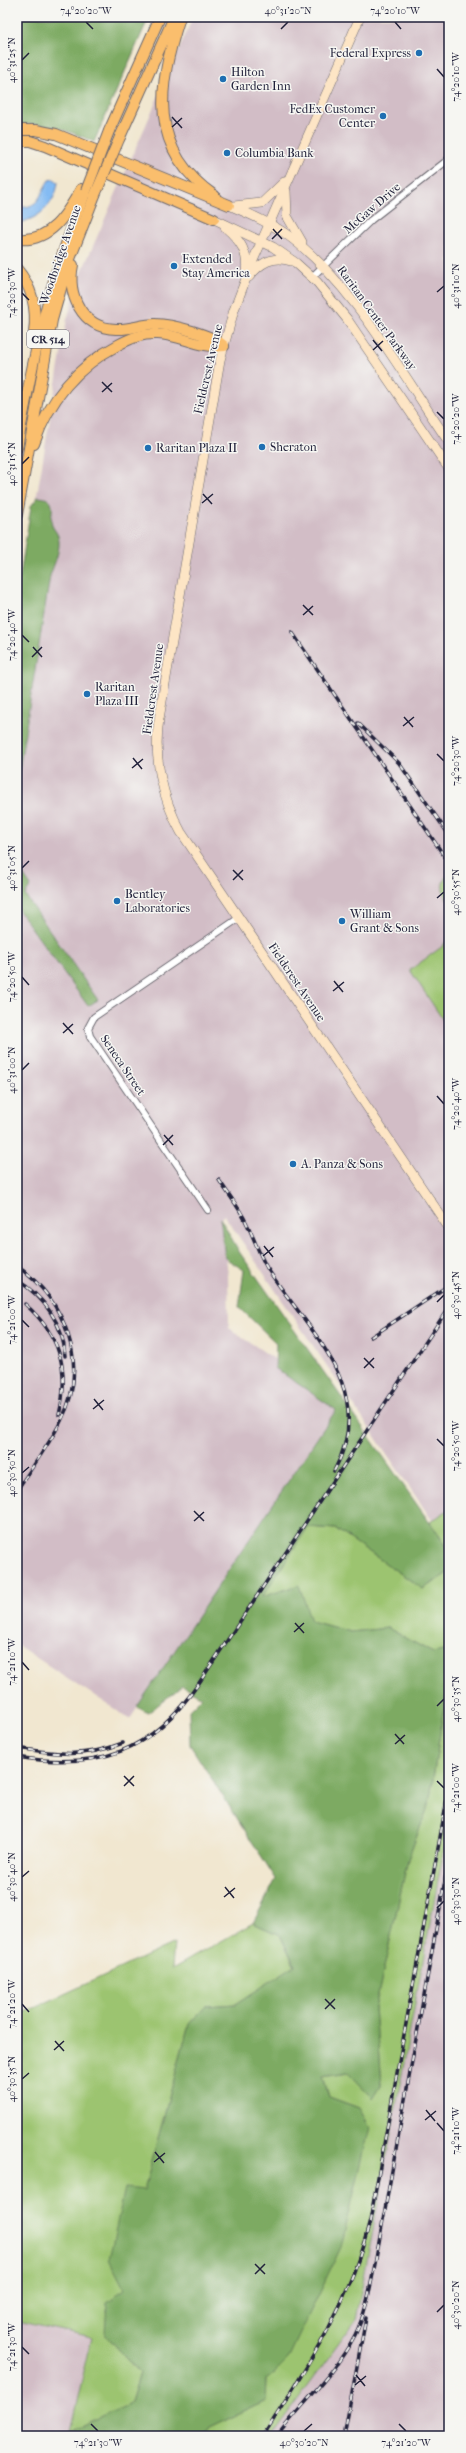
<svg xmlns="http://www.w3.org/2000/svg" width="466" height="2453" font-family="'IM FELL French Canon',serif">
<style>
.industrial{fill:#d2bdc6}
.green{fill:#9cc470;stroke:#5f7356}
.forest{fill:#7daa62;stroke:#50664e}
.water{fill:#84bbf3;stroke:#536e97}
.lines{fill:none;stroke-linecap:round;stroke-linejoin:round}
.street-casing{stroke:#6a676f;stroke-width:8}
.secondary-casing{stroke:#6a676f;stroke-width:10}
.primary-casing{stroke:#6a676f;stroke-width:12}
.street{stroke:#fff;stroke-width:6}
.secondary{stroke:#fde5c5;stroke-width:9}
.primary{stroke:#fabe6d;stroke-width:10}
.rail-casing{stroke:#22223b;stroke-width:3.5}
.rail{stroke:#f6f6f2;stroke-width:2;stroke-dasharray:6;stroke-linecap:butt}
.primary-bridge-casing{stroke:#6a676f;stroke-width:12;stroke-linecap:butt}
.primary-bridge{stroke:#fabe6d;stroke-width:10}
.ticks{fill:none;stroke:#22223b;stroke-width:1.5}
.poi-dot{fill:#1f6fb2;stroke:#f6f6f2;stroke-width:1.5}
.labels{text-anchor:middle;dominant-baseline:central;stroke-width:3;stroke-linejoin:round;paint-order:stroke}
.shield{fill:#f6f6f2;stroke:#626272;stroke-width:1}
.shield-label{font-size:11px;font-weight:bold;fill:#22223b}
.poi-label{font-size:12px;fill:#22223b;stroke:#f6f6f2;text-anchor:start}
.street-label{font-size:12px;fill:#22223b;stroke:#f6f6f2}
.neatline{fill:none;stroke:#22223b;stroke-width:1.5}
.ticks-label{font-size:10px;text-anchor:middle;fill:#22223b}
</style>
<rect width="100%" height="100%" fill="#f6f6f2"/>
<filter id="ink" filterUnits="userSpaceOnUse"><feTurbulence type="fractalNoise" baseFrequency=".025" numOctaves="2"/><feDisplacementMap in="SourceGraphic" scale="8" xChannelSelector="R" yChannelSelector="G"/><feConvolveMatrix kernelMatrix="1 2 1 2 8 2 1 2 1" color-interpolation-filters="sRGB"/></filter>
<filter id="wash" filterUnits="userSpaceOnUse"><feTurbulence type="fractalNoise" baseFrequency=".012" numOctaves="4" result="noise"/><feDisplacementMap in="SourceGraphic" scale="16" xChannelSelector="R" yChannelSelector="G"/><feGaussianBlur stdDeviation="0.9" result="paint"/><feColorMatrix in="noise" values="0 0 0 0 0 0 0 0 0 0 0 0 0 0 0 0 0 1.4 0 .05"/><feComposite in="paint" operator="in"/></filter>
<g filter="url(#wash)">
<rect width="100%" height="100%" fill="#f1e7d0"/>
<g class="industrial">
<path d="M 193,17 L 449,17 L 449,1545 L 224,1215 L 221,1218 L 228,1273 L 229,1328 L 340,1404 L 130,1719 L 17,1645 L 17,611 L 67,319 L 80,276 Z"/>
<path d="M 449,1728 L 449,2436 L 252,2436 Z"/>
<path d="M 17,2321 L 92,2337 L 69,2436 L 17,2436 Z"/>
</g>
<g class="green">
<path d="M 449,874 L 449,902 C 442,892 439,883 449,874 Z"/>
<path d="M 449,937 L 449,1029 L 410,970 L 443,946 Z"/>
<path d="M 448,1510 L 449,1512 L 449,1550 L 430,1522 Z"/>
<path d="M 308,1527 L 336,1529 L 423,1589 L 449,1572 L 449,1650 L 433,1653 L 388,1628 L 351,1632 L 311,1621 L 262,1597 Z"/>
<path d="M 449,1675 L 449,1822 L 356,2320 L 271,2436 L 202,2436 L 209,2428 L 266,2401 L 267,2380 L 288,2359 L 359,2108 L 329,2097 L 323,2076 L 348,2072 L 373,2097 L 381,2085 L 375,2008 L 408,1859 L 429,1804 Z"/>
<path d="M 253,1923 L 280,1935 L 295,1966 L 236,2004 L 206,2006 L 189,2024 L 144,2190 L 125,2290 L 105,2334 L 140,2373 L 131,2402 L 70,2431 L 92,2337 L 17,2321 L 17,2016 L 174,1943 L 172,1969 Z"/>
</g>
<g class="forest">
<path d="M 17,17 L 149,17 L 94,142 C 67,130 46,122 17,125 Z"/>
<path d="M 38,497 C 60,498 49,514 52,525 C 53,529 57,532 58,536 C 62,548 54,564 50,576 L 17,783 L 17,595 L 31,506 Z"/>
<path d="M 17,866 L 31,886 L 25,895 L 98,1000 L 88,1006 L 17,908 Z"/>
<path d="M 220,1218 L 240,1253 L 449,1550 L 449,1572 L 423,1589 L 336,1529 L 308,1527 L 262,1597 L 299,1585 L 311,1621 L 351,1632 L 388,1628 L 433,1653 L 449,1650 L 449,1675 L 429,1804 L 408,1859 L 375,2008 L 381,2085 L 373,2098 L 348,2072 L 323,2076 L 329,2097 L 359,2108 L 370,2127 L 341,2247 L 288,2359 L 267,2380 L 266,2401 L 209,2428 L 202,2436 L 69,2436 L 70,2431 L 131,2402 L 140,2373 L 105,2334 L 107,2302 L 125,2290 L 109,2259 L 125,2188 L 144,2190 L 189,2024 L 206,2006 L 236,2004 L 295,1965 L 280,1935 L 253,1923 L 276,1879 L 190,1745 L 189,1710 L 202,1697 L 182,1686 L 148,1713 L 137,1707 L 336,1410 L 275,1368 L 276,1343 L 239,1307 L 244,1270 L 225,1258 Z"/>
</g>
<path class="water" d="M 54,179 L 58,182 C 56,204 38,220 17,223 L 17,207 C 40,209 39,195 49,180 Z"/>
</g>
<g filter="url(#ink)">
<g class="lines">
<defs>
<g id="street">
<path d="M 312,277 L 371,220 L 449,159"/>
<path d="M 208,1210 L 90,1036 L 88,1028 L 94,1017 L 239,918"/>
</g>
<g id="secondary">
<path d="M 360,17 L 252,263 L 234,310 L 220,360 L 159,719 C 153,757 162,798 181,832 L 449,1228"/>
<path d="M 286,191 L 287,216 L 302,242"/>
<path d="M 229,205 C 249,214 269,222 286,234 C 352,281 403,376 449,442"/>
<path d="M 234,206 L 262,203 L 284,182"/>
<path d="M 214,219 L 273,247 L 296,263 L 317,282 L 347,319 L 449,469"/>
<path d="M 225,227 C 240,240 249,252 246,273"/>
<path d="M 249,277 C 260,263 273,255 291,261"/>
</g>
<g id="primary">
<path d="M 180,17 C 158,86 147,149 215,196"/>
<path d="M 17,130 L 36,130 L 56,134 L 229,205"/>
<path d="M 109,131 L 160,17"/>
<path d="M 120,137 L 174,17"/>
<path d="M 17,141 L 30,141 L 45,146 L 214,219"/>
<path d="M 17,239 C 50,243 67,214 81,189"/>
<path d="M 73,265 C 67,294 81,328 116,329 C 129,330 142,324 155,324 C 171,324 213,335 224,346"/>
<path d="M 17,269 C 33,288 37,310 34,333"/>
<path d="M 34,444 C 49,400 76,367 118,345 C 131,338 143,333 158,334 C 181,335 201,349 224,346"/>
<path d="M 17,448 C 27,393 37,338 53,284 C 62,252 74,222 86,191"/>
<path d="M 17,515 L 52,320 L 68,264 L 95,195"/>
</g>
</defs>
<use href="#street" class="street-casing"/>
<use href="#secondary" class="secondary-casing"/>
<use href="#primary" class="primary-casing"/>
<use href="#street" class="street"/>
<use href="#secondary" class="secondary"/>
<use href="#primary" class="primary"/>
<defs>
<g id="rail">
<path d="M 292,632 L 449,863"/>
<path d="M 358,723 L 399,763 L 449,835"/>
<path d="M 219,1180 C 228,1194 240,1208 247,1224 C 254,1238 259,1254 267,1268 C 308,1331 379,1389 334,1471"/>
<path d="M 17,1266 C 66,1301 90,1364 61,1421 C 49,1445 32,1467 17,1490"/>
<path d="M 17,1280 C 43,1296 64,1324 65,1356"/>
<path d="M 25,1304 C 60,1335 70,1369 59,1415"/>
<path d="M 371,1337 L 449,1285"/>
<path d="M 17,1748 C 56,1754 85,1758 123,1743"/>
<path d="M 17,1757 C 99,1770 151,1753 199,1683 L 449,1307"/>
<path d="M 263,2436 C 310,2363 348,2307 370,2221 L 449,1788"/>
<path d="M 277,2436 C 303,2403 336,2372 355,2335 C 366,2313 370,2288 375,2264 L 449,1858"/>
<path d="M 344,2436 L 366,2318"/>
</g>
</defs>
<use href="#rail" class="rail-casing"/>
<use href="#rail" class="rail"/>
<defs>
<g id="primary-bridge">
<path d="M 86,191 L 109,131"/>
<path d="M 95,195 L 120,137"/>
</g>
</defs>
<use href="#primary-bridge" class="primary-bridge-casing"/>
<use href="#primary-bridge" class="primary-bridge"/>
</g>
</g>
<path class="ticks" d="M 86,22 L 93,29M 395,22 L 401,29M 281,29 L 288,22M 22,60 L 29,53M 437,69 L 444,77M 172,117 L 182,128M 172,127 L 182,118M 273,229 L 282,239M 272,239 L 282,229M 437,292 L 444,286M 22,293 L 29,300M 373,340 L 382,351M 373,350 L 383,341M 102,382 L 112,392M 102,392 L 112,383M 437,412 L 444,419M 22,464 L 29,457M 203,494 L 212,504M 202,503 L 213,494M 303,605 L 313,615M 303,615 L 313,606M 22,635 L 29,642M 33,647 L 42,657M 32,657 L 42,647M 404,717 L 413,727M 403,726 L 414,717M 437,754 L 444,761M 133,758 L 142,769M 132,768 L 143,759M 22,868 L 29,861M 233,870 L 243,880M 233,880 L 243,870M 437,898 L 444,892M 22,977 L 29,985M 334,981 L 343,992M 333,991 L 344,982M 63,1023 L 73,1034M 63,1033 L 73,1024M 22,1070 L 29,1063M 437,1096 L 444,1104M 164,1135 L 173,1145M 163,1145 L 173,1135M 264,1246 L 273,1257M 263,1256 L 274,1247M 437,1302 L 444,1295M 22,1320 L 29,1327M 364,1358 L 374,1368M 364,1368 L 374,1358M 94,1399 L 103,1410M 93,1409 L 104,1400M 437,1439 L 444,1446M 22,1473 L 29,1467M 194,1511 L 204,1521M 194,1521 L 204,1512M 295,1623 L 304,1633M 294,1632 L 304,1623M 22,1662 L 29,1670M 437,1706 L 444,1699M 395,1734 L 404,1744M 395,1744 L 405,1735M 124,1776 L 134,1786M 437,1781 L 444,1788M 124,1786 L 134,1776M 22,1877 L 29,1871M 225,1887 L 234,1898M 224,1897 L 235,1888M 437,1908 L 444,1901M 325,1999 L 335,2009M 22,2004 L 29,2012M 325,2009 L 335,1999M 55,2041 L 64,2051M 54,2050 L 64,2041M 22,2079 L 29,2073M 426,2110 L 435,2121M 425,2120 L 436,2111M 437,2123 L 444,2131M 155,2152 L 164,2163M 154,2162 L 165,2153M 255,2264 L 265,2274M 255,2274 L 265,2264M 437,2312 L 444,2305M 22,2347 L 29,2354M 356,2375 L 365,2386M 355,2385 L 366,2376M 91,2424 L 98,2431M 399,2424 L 406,2431M 304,2431 L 312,2424"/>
<g class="poi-dot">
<circle cx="419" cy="53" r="4"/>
<circle cx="223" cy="79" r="4"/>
<circle cx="383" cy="116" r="4"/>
<circle cx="227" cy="153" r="4"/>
<circle cx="174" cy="266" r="4"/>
<circle cx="262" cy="447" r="4"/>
<circle cx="148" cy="448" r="4"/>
<circle cx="87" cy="694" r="4"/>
<circle cx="117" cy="901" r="4"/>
<circle cx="342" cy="921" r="4"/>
<circle cx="293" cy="1164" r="4"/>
</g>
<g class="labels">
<rect class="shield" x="27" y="330" width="42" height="18" rx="3"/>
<g class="shield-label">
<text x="48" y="339">CR 514</text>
</g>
<g class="poi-label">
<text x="411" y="53" text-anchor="end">Federal Express</text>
<text x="231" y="72">Hilton<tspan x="231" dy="14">Garden Inn</tspan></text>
<text x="375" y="109" text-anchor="end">FedEx Customer<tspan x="375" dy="14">Center</tspan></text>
<text x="235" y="153">Columbia Bank</text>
<text x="182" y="259">Extended<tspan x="182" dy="14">Stay America</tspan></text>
<text x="270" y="447">Sheraton</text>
<text x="156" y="448">Raritan Plaza II</text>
<text x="95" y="687">Raritan<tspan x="95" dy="14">Plaza III</tspan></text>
<text x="125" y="894">Bentley<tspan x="125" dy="14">Laboratories</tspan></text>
<text x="350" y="914">William<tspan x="350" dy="14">Grant &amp; Sons</tspan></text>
<text x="301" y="1164">A. Panza &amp; Sons</text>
</g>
<g class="street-label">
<text transform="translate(372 208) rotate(-41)">McGaw Drive</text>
<text transform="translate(60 255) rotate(-71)">Woodbridge Avenue</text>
<text transform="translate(377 318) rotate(54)">Raritan Center Parkway</text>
<text transform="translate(208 369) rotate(-77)">Fieldcrest Avenue</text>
<text transform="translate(153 689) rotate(-82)">Fieldcrest Avenue</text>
<text transform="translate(297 982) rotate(56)">Fieldcrest Avenue</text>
<text transform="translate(123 1065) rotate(56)">Seneca Street</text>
</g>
</g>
<rect width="466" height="2453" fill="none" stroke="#f6f6f2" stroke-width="44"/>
<rect x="22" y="22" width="422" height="2409" class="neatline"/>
<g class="ticks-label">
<text x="86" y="14">74°20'20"W</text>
<text x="288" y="14">40°31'20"N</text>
<text x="395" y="14">74°20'10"W</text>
<text transform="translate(11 60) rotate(-90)" y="4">40°31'25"N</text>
<text transform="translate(455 77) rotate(-90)" y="4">74°20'10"W</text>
<text transform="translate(455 286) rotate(-90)" y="4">40°31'10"N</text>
<text transform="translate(11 293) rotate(-90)" y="4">74°20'30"W</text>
<text transform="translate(455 419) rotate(-90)" y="4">74°20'20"W</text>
<text transform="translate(11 464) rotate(-90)" y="4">40°31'15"N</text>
<text transform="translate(11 635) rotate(-90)" y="4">74°20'40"W</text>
<text transform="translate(455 761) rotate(-90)" y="4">74°20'30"W</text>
<text transform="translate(11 868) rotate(-90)" y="4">40°31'05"N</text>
<text transform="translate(455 892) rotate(-90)" y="4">40°30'55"N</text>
<text transform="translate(11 977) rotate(-90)" y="4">74°20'50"W</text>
<text transform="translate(11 1070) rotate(-90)" y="4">40°31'00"N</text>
<text transform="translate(455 1104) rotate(-90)" y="4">74°20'40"W</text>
<text transform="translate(455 1295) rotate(-90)" y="4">40°30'45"N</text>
<text transform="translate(11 1320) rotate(-90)" y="4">74°21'00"W</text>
<text transform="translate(455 1446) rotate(-90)" y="4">74°20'50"W</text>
<text transform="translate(11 1473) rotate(-90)" y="4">40°30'50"N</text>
<text transform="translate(11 1662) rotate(-90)" y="4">74°21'10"W</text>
<text transform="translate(455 1699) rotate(-90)" y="4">40°30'35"N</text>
<text transform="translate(455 1788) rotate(-90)" y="4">74°21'00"W</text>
<text transform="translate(11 1877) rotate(-90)" y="4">40°30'40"N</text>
<text transform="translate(455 1901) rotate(-90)" y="4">40°30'30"N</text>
<text transform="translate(11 2004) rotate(-90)" y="4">74°21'20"W</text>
<text transform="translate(11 2079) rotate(-90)" y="4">40°30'35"N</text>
<text transform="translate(455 2131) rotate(-90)" y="4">74°21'10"W</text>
<text transform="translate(455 2305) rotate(-90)" y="4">40°30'20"N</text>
<text transform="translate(11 2347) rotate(-90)" y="4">74°21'30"W</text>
<text x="98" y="2446">74°21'30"W</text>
<text x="304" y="2446">40°30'20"N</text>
<text x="406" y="2446">74°21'20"W</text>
</g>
</svg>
